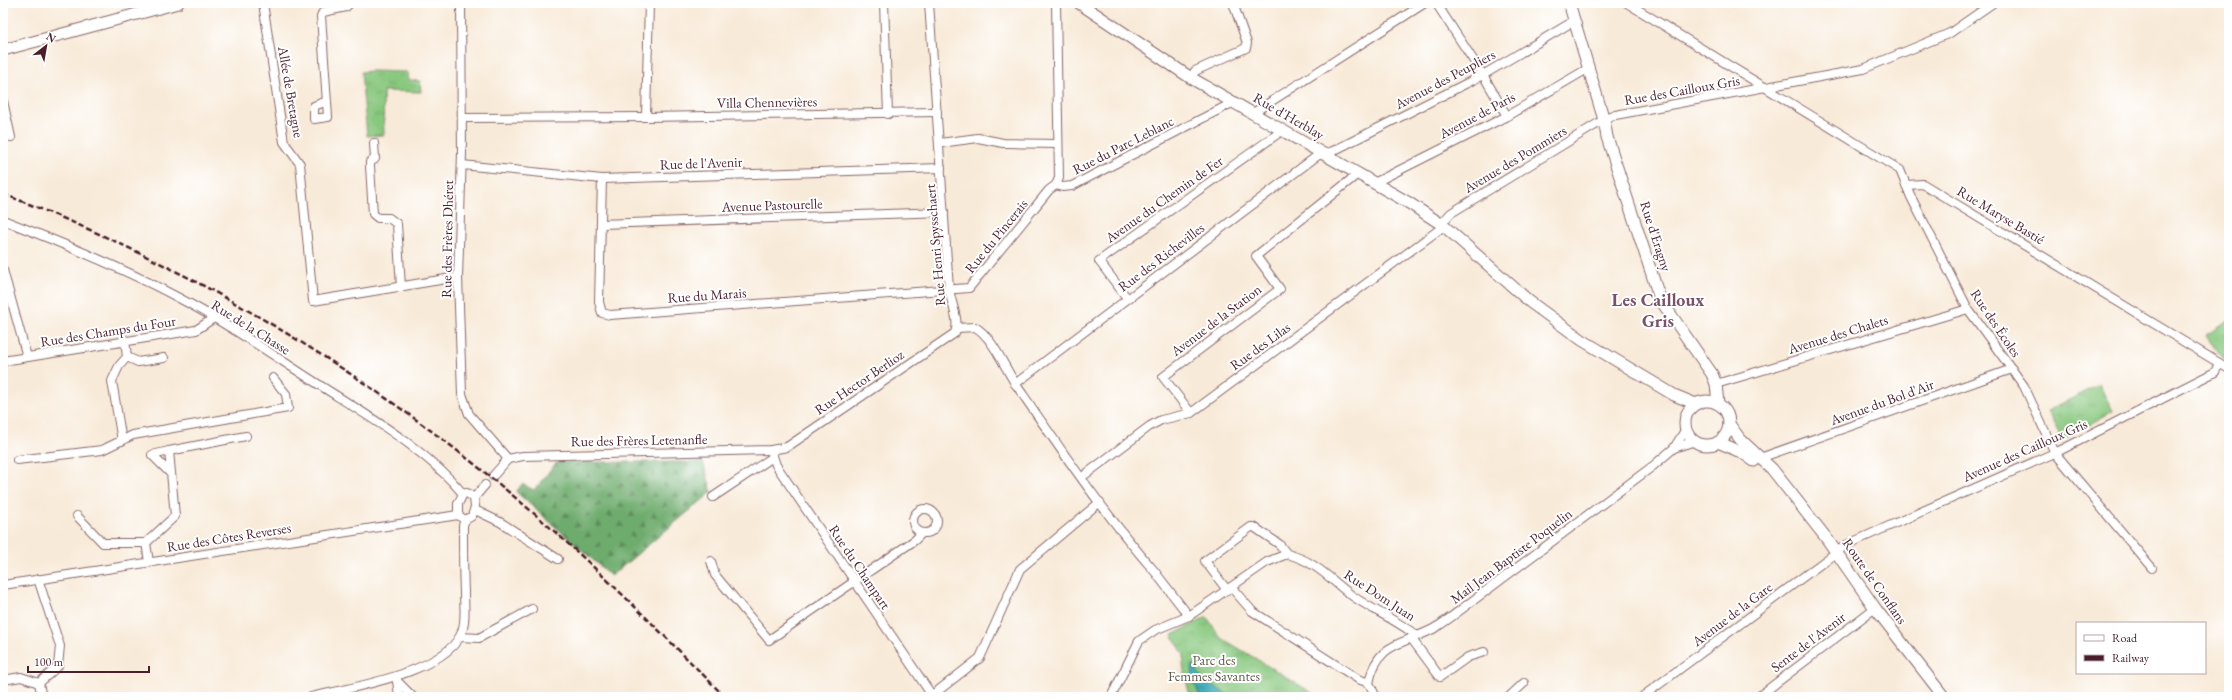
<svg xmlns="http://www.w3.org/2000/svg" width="2232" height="700" font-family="'EB Garamond',serif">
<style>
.grass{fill:url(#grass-tufts);stroke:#697354}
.forest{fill:url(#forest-firs);stroke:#5c664c}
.water{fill:url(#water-ripples);stroke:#436672}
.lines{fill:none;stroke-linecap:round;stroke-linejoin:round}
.minor-casing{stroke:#876668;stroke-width:10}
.secondary-casing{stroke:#876668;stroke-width:13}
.minor{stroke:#fff;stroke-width:8}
.secondary{stroke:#fff;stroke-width:11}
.rail{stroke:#4a1f2b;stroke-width:2.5;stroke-dasharray:6 3;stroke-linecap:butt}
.labels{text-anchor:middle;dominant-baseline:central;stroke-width:4;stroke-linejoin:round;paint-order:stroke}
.street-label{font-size:14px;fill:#4a1f2b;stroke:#fff}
.park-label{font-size:14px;fill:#605a48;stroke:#fff}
.district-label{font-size:18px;font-weight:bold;fill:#795168;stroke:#fff}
</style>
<defs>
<pattern id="grass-tufts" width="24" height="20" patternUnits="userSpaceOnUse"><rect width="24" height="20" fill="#88c77e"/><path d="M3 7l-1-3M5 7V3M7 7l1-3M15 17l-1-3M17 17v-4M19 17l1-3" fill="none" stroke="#77aa6d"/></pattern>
<pattern id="forest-firs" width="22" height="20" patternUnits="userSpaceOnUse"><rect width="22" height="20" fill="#6eac6d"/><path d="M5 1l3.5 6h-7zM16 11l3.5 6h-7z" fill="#5c8b5a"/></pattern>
<pattern id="water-ripples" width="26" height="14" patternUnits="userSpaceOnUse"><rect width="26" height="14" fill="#3cacb8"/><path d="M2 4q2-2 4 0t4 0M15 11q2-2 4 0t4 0" fill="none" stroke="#348b96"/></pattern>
</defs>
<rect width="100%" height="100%" fill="#fff"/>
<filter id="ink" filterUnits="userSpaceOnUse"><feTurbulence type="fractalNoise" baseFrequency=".025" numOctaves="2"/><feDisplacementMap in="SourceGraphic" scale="8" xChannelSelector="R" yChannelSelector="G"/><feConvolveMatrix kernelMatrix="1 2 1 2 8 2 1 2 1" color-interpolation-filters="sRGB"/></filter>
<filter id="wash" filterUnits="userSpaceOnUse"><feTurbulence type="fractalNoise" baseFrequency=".012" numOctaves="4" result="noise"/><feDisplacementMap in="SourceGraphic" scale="16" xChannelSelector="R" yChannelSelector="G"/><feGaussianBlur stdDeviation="0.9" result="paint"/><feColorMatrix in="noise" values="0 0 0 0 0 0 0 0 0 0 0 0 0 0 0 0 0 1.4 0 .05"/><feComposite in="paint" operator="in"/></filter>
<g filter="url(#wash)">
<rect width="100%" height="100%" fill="#f8ead8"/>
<g class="grass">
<path d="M 371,71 L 407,72 L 408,80 L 420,81 L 421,92 L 383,91 L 384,135 L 367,136 L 361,72 Z"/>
<path d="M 2229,320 L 2229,366 L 2206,335 Z"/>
<path d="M 2099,384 L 2113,411 L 2063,439 L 2048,411 Z"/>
<path d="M 1207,617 L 1220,637 L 1319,697 L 1190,697 L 1183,666 L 1184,655 L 1172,635 Z"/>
</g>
<path class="forest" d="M 557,462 L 703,462 L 712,492 L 611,576 L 516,492 L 522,484 L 534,490 Z"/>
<path class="water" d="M 1192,663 L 1204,681 L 1232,697 L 1200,697 L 1193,679 Z"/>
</g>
<g filter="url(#ink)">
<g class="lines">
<defs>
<g id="minor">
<path d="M 263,3 L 284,142 L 300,164 L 313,301 L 458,277"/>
<path d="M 461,3 L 462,153 L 458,277 L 462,394 L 469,414 L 508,459"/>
<path d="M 649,3 L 646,117 L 937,112"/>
<path d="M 884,3 L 888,114"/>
<path d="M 1436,3 L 1483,75 L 1507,116"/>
<path d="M 1627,3 L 1900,170 L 1911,197 L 1968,309 L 2024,386 L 2055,453 L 2152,568"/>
<path d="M 1191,78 L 1195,71 L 1246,48 L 1247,43 L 1233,3"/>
<path d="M 3,101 L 11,137"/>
<path d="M 327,101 L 314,106 L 314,119 L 328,117 L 321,16 L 323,12 L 346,7 L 350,3"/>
<path d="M 1253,113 L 1425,3"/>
<path d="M 462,118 L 646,117"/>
<path d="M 374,143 L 375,159 L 370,162 L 370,166 L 373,214 L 378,218 L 389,218 L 397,224 L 401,287"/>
<path d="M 940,143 L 978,138 L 1003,143 L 1058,144"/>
<path d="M 462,165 L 602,179 L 941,168"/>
<path d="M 602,179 L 599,302 L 602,313 L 610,315 L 969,288 L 1049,190 L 1056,185"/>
<path d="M 1376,182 L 1507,116 L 1589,68"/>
<path d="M 1056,185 L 1063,187 L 1072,186 L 1234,102"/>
<path d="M 1056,185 L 1059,178 L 1056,3"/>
<path d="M 1906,185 L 1923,184 L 2229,369"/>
<path d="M 3,220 C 62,243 121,267 177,297 C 227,323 274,356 321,386 C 368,416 427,450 463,494"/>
<path d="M 601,224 L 944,212"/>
<path d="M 1441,224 L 1451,213 L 1610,116 L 1863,69 L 1950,33 L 1993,3"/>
<path d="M 3,270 L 27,357"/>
<path d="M 1127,298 L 1099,261 L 1283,130"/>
<path d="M 957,328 L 975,327 C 993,337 1005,369 1017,386 C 1061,450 1105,515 1156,573"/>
<path d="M 127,357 L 138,362 L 164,358"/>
<path d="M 3,361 L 196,330 L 214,318"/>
<path d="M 1015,384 L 1317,156 L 1333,151 L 1483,75 L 1574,21"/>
<path d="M 1716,384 L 1968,309"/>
<path d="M 1191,413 L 1163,377 L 1280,289 L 1256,256 L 1359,173"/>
<path d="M 122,441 L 112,381 L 119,366 L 127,357 L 125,340"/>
<path d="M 1674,448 L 1695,441"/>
<path d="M 771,450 L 776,465 L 933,697"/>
<path d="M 169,451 L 246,436"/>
<path d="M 1760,458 L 2012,369"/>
<path d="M 17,460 L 102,450 L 133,435 L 288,408 L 286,394 L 273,378"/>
<path d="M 1086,474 L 1150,426 L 1161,420 L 1191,413 L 1444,226"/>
<path d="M 493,476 L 508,459 L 523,456 L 771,450 L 787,447 L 955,333 C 960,320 951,303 949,289 L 929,3"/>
<path d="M 467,493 L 474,498 L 475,507 L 472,516 L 465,520 L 458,515 L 458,504 L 463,494 Z"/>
<path d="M 713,497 L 773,457"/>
<path d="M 474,498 L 485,485"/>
<circle cx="925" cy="521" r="12"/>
<path d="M 475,510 L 500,522 L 558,559"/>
<path d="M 77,516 L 103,543 L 146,543 L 175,516 L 169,451 L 152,455 L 171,474"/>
<path d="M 146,543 L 149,562"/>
<path d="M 1287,554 C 1315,561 1329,578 1351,595 C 1372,610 1397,620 1417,636"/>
<path d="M 711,561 L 715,575 L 769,640 L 915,540 L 922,533"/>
<path d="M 1158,576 L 1189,616"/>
<path d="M 3,585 L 458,515"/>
<path d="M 1231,587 L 1252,611 L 1358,679 L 1369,683"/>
<path d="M 1227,590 L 1205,561 L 1251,527 L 1254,527 L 1279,544 L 1287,554"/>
<path d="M 460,637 L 479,638 L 532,609"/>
<path d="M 1411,638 L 1440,677 L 1468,657 L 1484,652"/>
<path d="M 3,680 L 21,677 L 39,683 L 58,666 L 60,646 L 38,579"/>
<path d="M 397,680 L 399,697"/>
<path d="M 397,681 L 413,697"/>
<path d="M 1369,683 C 1377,642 1402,645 1433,629 C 1444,623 1454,615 1463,608 L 1653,466 L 1674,448 L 1686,429"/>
<path d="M 1369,683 L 1376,697"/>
<path d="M 39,697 L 41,693 L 39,683"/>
<path d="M 311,697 C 349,688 453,672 463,628 C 466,617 464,604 464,592 C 463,569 463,547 463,525 L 465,520"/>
<path d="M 930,697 L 980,658 L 1020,569 L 1100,502"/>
<path d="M 1111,697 L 1139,641 L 1155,630 L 1189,616 L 1267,562 L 1287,554"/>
<path d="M 1509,697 L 1524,683"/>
<path d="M 1642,697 L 1846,545 L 2059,451 L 2215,372 L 2219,363"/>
<path d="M 1758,697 L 1875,608"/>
</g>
<g id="secondary">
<path d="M 1079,3 L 1191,78 L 1409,203 L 1444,226 L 1530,302 L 1582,340 L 1674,395 L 1696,404"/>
<path d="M 1569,3 L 1604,120 L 1607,137 L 1658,293 L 1662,302 L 1712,374 L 1716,384 L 1718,404"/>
<path d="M 3,50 L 178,3"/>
<circle cx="1707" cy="423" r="22"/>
<path d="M 1729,424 L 1740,439 L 1772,469 L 1827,539 L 1875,608 L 1944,697"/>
<path d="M 1718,442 L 1743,453 L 1754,461"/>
</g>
</defs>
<use href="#minor" class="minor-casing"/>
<use href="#secondary" class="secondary-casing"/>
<use href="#minor" class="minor"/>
<use href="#secondary" class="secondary"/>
<path class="rail" d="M 3,194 C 185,263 362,369 511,494 C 587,557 656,627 725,697"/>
</g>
</g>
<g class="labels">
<g class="street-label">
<text transform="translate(1445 79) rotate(-28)">Avenue des Peupliers</text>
<text transform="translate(1682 90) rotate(-10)">Rue des Cailloux Gris</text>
<text transform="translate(291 92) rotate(80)">Allée de Bretagne</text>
<text transform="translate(767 102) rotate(-1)">Villa Chennevières</text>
<text transform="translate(1477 115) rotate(-28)">Avenue de Paris</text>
<text transform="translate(1289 116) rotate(30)">Rue d'Herblay</text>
<text transform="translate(1123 145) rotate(-27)">Rue du Parc Leblanc</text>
<text transform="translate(1515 159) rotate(-31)">Avenue des Pommiers</text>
<text transform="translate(701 163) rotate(-2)">Rue de l'Avenir</text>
<text transform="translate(1164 199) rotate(-35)">Avenue du Chemin de Fer</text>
<text transform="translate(772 205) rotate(-2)">Avenue Pastourelle</text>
<text transform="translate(2001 215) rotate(31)">Rue Maryse Bastié</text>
<text transform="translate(996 236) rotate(-51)">Rue du Pincerais</text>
<text transform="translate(1656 236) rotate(72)">Rue d'Eragny</text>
<text transform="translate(447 239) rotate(-89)">Rue des Frères Dhéret</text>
<text transform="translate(935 245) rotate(-95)">Rue Henri Spysschaert</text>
<text transform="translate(1161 257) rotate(-37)">Rue des Richevilles</text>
<text transform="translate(707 295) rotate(-4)">Rue du Marais</text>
<text transform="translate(1216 320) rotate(-37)">Avenue de la Station</text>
<text transform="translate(1996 323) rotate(56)">Rue des Écoles</text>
<text transform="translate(251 327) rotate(32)">Rue de la Chasse</text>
<text transform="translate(108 331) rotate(-9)">Rue des Champs du Four</text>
<text transform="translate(1838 334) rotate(-17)">Avenue des Chalets</text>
<text transform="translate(1260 346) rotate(-36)">Rue des Lilas</text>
<text transform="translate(859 382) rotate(-34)">Rue Hector Berlioz</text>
<text transform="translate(1882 402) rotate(-20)">Avenue du Bol d'Air</text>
<text transform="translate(639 440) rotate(-1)">Rue des Frères Letenanfle</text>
<text transform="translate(2025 450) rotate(-24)">Avenue des Cailloux Gris</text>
<text transform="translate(229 537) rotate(-9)">Rue des Côtes Reverses</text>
<text transform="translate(1511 556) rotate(-37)">Mail Jean Baptiste Poquelin</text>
<text transform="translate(860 567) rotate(56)">Rue du Champart</text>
<text transform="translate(1875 581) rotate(55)">Route de Conflans</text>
<text transform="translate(1380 595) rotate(33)">Rue Dom Juan</text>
<text transform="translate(1732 614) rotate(-37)">Avenue de la Gare</text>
<text transform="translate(1808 642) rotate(-37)">Sente de l'Avenir</text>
</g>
<g class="park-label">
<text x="1214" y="660">Parc des<tspan x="1214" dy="16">Femmes Savantes</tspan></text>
</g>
<g class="district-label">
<text x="1658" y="299">Les Cailloux<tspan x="1658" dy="21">Gris</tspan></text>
</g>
</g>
<rect width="2232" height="700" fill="none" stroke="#fff" stroke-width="16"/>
<rect x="2076" y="622" width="130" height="52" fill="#ffffff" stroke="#b7a5aa"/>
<rect x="2084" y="635" width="20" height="6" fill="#ffffff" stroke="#b7a5aa"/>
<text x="2112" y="642" font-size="12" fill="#4a1f2b">Road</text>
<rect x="2084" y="655" width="20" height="6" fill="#4a1f2b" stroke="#b7a5aa"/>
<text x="2112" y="662" font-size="12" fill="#4a1f2b">Railway</text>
<g transform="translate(46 46) rotate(31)" stroke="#ffffff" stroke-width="3" paint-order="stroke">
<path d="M0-3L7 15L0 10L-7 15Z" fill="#4a1f2b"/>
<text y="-6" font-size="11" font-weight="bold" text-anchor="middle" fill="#4a1f2b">N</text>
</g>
<path d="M28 666v6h121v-6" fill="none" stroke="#4a1f2b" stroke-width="2"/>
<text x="34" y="666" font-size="12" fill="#4a1f2b" stroke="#ffffff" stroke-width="3" paint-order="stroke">100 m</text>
</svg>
